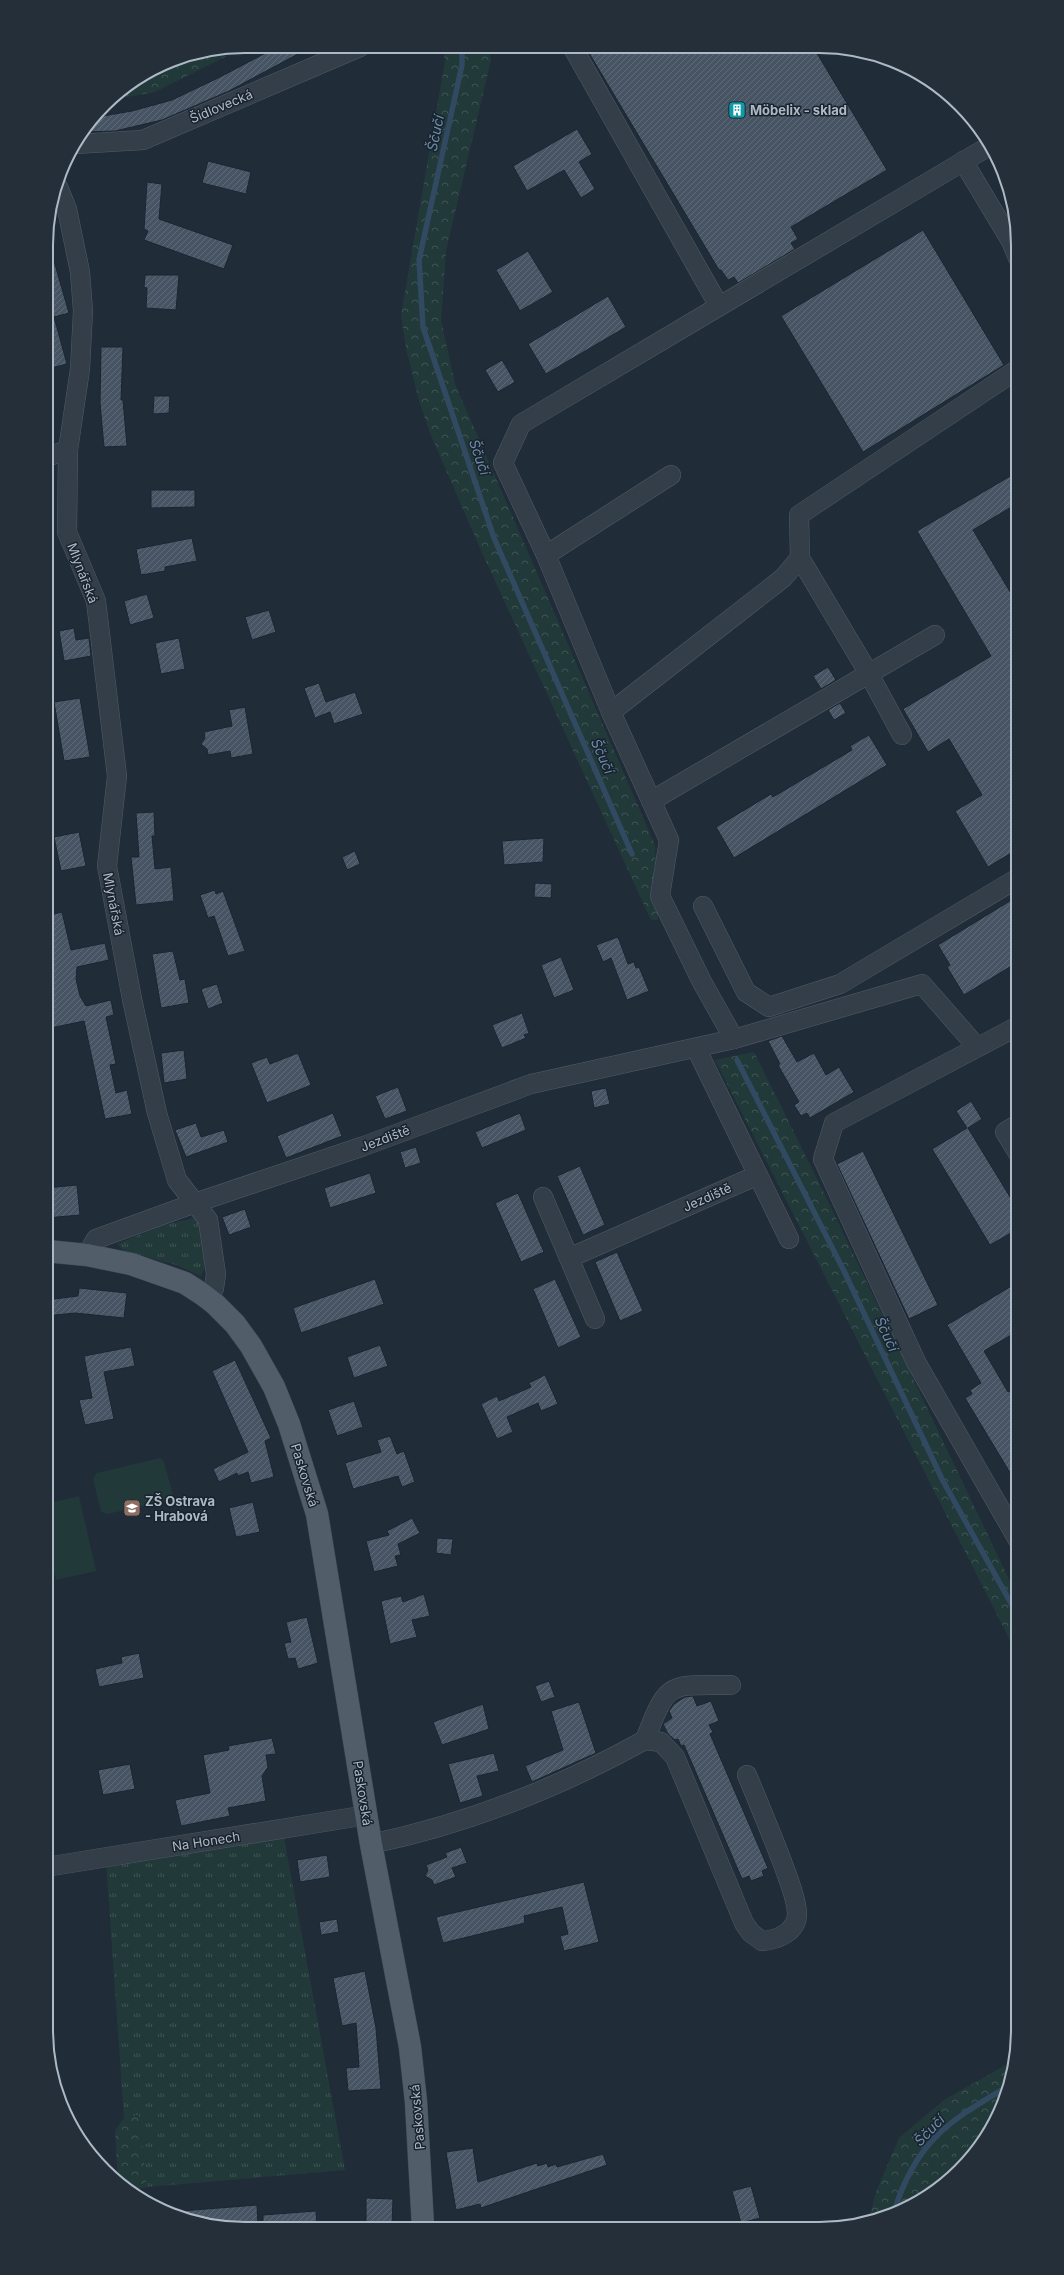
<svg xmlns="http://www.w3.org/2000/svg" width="1064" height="2275" font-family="Inter,sans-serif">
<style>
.grass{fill:url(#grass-tufts)}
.forest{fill:url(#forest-crowns)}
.pitch{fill:#22393a}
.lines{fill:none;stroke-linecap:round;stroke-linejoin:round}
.stream{stroke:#324a61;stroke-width:5.5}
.building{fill:url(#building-hatch);stroke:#1b2530}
.minor-casing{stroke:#515c67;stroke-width:20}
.major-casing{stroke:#404a56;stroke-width:23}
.minor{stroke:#333e49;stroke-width:19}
.major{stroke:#515e6a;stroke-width:22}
.labels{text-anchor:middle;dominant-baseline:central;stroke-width:3;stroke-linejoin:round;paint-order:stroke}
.street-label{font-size:13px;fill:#aeb9c6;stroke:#19232e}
.poi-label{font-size:13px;font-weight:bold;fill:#aeb9c6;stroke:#19232e;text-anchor:start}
.water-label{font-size:14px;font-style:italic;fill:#6d8dab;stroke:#19232e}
.rim{fill:none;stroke:#aeb9c6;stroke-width:2}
</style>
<defs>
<pattern id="grass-tufts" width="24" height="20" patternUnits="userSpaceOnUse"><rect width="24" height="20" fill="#22393a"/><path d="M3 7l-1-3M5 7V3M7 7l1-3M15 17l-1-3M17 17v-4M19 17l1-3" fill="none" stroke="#405455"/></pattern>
<pattern id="forest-crowns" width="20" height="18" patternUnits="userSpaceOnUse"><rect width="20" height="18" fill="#22393a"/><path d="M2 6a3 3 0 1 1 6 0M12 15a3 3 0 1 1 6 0" fill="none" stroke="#405455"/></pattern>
<pattern id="building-hatch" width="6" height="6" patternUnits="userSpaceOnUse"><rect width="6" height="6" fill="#465463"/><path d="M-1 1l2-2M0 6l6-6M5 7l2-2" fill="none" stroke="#5e6a78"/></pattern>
</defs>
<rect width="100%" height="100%" fill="#202d39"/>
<g class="grass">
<path d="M 198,1217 L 206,1265 L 201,1276 L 176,1265 L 124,1251 L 117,1244 L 164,1225 Z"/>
<path d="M 284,1838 L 345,2170 L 147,2187 L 139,2115 L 124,2118 L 106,1861 Z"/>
<path d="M 993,2124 L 977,2151 L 927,2197 L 944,2166 L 972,2138 Z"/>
</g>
<g class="forest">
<path d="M 247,46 L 155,92 L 110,100 L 113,95 L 169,61 Z"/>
<path d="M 443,47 L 489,48 L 491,60 L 446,251 L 441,320 L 455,384 L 655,845 L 658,920 L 651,920 L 479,546 L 430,433 L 420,404 L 406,348 L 401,315 L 445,61 Z"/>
<path d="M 754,1052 L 825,1195 L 1018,1598 L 1018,1656 L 715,1060 Z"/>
<path d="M 1013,2061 L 1003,2106 L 993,2124 L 972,2138 L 944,2166 L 927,2197 L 868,2223 L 876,2192 L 899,2138 L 944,2100 Z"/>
<path d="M 139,2115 L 147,2187 L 130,2191 L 118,2183 L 115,2131 L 124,2118 Z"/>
</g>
<g class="pitch">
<path d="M 160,1458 L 164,1462 L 173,1495 L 170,1500 L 107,1514 L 101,1511 L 93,1479 L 97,1473 Z"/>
<path d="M 79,1496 L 96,1571 L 56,1580 L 46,1535 L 46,1504 Z"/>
</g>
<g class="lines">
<g class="stream">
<path d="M 462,47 L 462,65 L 419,260 L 423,327 L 494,538 L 632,854"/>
<path d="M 737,1060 L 844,1271 L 943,1481 L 1018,1616"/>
<path d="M 894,2212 C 915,2143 947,2122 1007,2087"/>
</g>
</g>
<g class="building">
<path d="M 279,46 L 313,46 L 229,91 L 162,120 L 115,131 L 85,132 L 97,117 L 132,111 L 172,100 L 220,77 Z"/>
<path d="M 586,48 L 815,50 L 887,170 L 791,227 L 798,239 L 791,243 L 795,249 L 738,283 L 734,277 L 728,280 L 721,270 L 719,270 Z"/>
<path d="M 577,129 L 592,154 L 579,162 L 595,189 L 581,198 L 564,170 L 527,191 L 513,166 Z"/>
<path d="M 208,161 L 251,172 L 246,194 L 202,183 Z"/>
<path d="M 147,182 L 162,184 L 159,219 L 233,245 L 224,269 L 144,240 L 148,231 L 144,229 Z"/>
<path d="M 923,230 L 1004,365 L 863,452 L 781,316 Z"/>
<path d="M 50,247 L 69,313 L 54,317 L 67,364 L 51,368 L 46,350 L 46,248 Z"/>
<path d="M 528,251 L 553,292 L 520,311 L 496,270 Z"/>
<path d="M 145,275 L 179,275 L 176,310 L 146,308 L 147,288 L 144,287 Z"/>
<path d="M 608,296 L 626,327 L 546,374 L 528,344 Z"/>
<path d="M 101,347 L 123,347 L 121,400 L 123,400 L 127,446 L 104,447 L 100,403 Z"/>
<path d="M 502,360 L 515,382 L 498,392 L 485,370 Z"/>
<path d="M 154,396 L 170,396 L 169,413 L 153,414 Z"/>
<path d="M 1012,475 L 1018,485 L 1018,503 L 973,530 L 1018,605 L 1018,849 L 988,867 L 955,811 L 982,795 L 949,739 L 928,752 L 903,709 L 991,656 L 917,531 Z"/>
<path d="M 151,490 L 195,490 L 195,507 L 151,508 Z"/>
<path d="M 192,538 L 197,561 L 165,567 L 165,571 L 141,575 L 136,549 Z"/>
<path d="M 147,594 L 154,618 L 130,625 L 124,601 Z"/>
<path d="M 269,610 L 276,632 L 252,640 L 245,617 Z"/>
<path d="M 74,628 L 76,640 L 89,638 L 91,656 L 64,661 L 59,631 Z"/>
<path d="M 179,638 L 185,669 L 161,674 L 155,643 Z"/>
<path d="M 828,667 L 836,680 L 821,689 L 813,676 Z"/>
<path d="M 319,683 L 326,702 L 355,692 L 363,714 L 334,724 L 330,712 L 315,718 L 304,688 Z"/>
<path d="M 80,698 L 90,757 L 64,761 L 54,702 Z"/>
<path d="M 840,703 L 846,713 L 834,720 L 828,710 Z"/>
<path d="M 245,707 L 253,754 L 231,758 L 230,751 L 208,755 L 207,749 L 201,744 L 205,738 L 204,732 L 232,726 L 229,710 Z"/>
<path d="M 869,735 L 887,765 L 734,858 L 716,827 L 771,794 L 773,797 L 852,750 L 850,746 Z"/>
<path d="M 154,812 L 155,836 L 152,836 L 155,869 L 171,867 L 174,901 L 136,905 L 131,857 L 139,857 L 136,813 Z"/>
<path d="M 79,832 L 86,866 L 61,871 L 54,837 Z"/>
<path d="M 544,838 L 543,862 L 504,865 L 502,841 Z"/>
<path d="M 355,851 L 360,864 L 347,870 L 342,857 Z"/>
<path d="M 535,883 L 552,884 L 551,898 L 534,897 Z"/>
<path d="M 215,890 L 216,894 L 223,891 L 245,951 L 228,956 L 214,916 L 208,918 L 200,895 Z"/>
<path d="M 1018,896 L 1018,962 L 964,995 L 947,967 L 950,965 L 938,945 Z"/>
<path d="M 62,912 L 71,950 L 105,943 L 109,960 L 77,967 L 76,979 L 80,996 L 86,1006 L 111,1000 L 114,1015 L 106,1017 L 116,1064 L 110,1065 L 116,1093 L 127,1090 L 132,1114 L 105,1119 L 84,1021 L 46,1029 L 46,916 Z"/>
<path d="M 618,937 L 628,964 L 634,962 L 636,968 L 639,967 L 649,991 L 627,1000 L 611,958 L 603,962 L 596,945 Z"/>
<path d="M 173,951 L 180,980 L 185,979 L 189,1003 L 161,1008 L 152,954 Z"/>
<path d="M 561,957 L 574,990 L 554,998 L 541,965 Z"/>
<path d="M 217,984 L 223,1003 L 208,1009 L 201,989 Z"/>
<path d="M 522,1013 L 529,1033 L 524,1035 L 526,1038 L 502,1048 L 492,1025 Z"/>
<path d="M 782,1036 L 797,1062 L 814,1053 L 826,1075 L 839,1067 L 854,1092 L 810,1118 L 807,1113 L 801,1116 L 794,1105 L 799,1102 L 778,1065 L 780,1064 L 768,1041 Z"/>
<path d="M 184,1050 L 187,1079 L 164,1083 L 161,1053 Z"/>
<path d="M 298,1053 L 311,1085 L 267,1103 L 251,1063 L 267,1057 L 270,1064 Z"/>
<path d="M 398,1087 L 407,1111 L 385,1119 L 375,1096 Z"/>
<path d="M 606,1088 L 610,1104 L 594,1108 L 591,1091 Z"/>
<path d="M 971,1101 L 982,1119 L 968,1128 L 1018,1210 L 1018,1229 L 990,1245 L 932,1149 L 967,1128 L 956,1111 Z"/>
<path d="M 333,1113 L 342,1136 L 286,1158 L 277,1136 Z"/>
<path d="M 520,1113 L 526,1130 L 482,1148 L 475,1132 Z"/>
<path d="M 196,1123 L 201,1137 L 224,1130 L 228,1142 L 186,1157 L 175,1130 Z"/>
<path d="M 416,1147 L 421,1163 L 405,1168 L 400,1152 Z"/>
<path d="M 863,1151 L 938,1305 L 909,1319 L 837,1164 Z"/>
<path d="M 580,1166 L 605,1225 L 583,1235 L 557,1176 Z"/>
<path d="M 370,1173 L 376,1193 L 330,1208 L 324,1188 Z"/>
<path d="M 77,1185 L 80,1215 L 46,1218 L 46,1188 Z"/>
<path d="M 518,1193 L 544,1252 L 521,1262 L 495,1203 Z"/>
<path d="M 245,1209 L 251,1227 L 229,1235 L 222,1217 Z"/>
<path d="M 617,1252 L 643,1311 L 620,1321 L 595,1262 Z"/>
<path d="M 375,1279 L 384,1304 L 301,1333 L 293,1308 Z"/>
<path d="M 555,1279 L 581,1337 L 558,1348 L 533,1289 Z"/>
<path d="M 1018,1282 L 1018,1331 L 984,1351 L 1008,1392 L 1018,1386 L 1018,1486 L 965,1398 L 972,1394 L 970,1390 L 981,1383 L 947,1325 Z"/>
<path d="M 79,1288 L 127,1293 L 124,1318 L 75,1313 L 46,1316 L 46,1300 L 78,1296 Z"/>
<path d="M 380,1345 L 388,1366 L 354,1378 L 347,1357 Z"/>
<path d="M 131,1347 L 135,1366 L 104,1372 L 114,1419 L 85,1425 L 79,1400 L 92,1398 L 84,1356 Z"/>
<path d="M 235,1360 L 271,1438 L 265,1441 L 274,1477 L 251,1483 L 248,1472 L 238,1476 L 237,1473 L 219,1482 L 213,1469 L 248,1452 L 212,1371 Z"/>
<path d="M 545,1375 L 558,1404 L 541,1411 L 538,1403 L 507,1417 L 513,1432 L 497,1439 L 481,1404 L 497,1396 L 499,1401 L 531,1387 L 529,1383 Z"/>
<path d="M 354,1401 L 363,1427 L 337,1436 L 328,1410 Z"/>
<path d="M 390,1436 L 397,1454 L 404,1451 L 415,1482 L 402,1487 L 398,1476 L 353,1489 L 345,1463 L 381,1452 L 377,1440 Z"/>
<path d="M 253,1502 L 260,1532 L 236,1537 L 229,1508 Z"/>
<path d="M 412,1518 L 420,1533 L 398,1544 L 401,1555 L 395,1556 L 398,1566 L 374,1572 L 366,1541 L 389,1535 L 387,1531 Z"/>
<path d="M 437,1538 L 453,1539 L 451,1555 L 436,1553 Z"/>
<path d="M 424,1594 L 430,1616 L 412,1620 L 417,1637 L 390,1644 L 381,1601 L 401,1596 L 403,1602 Z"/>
<path d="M 307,1617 L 318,1663 L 298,1669 L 295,1658 L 288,1659 L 284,1643 L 291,1642 L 286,1622 Z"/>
<path d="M 139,1653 L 144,1678 L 99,1687 L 95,1669 L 122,1663 L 121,1657 Z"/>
<path d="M 549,1681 L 555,1697 L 541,1702 L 535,1686 Z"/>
<path d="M 693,1696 L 697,1706 L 711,1701 L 719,1721 L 709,1725 L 713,1732 L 710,1734 L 768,1868 L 762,1871 L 764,1876 L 751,1881 L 749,1876 L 742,1879 L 684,1745 L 681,1746 L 678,1739 L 675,1740 L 668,1734 L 663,1724 L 672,1718 L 669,1711 L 674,1704 L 685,1697 Z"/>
<path d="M 579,1702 L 596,1753 L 532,1782 L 525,1766 L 563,1750 L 551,1711 Z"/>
<path d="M 483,1704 L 489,1729 L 442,1745 L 433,1722 Z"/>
<path d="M 272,1738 L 276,1754 L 266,1755 L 268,1767 L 262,1776 L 266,1801 L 228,1808 L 230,1816 L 181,1826 L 175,1800 L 210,1793 L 203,1755 L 229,1750 L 228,1746 Z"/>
<path d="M 494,1753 L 499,1771 L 477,1776 L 483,1796 L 460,1803 L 448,1764 Z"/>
<path d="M 130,1764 L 135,1789 L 103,1795 L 98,1770 Z"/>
<path d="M 461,1847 L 467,1863 L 452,1868 L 456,1877 L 434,1885 L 432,1880 L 425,1876 L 428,1870 L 426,1865 L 447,1857 L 445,1853 Z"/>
<path d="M 327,1855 L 330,1877 L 300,1882 L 297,1860 Z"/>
<path d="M 584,1882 L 599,1942 L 564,1951 L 560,1936 L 568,1934 L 562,1907 L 524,1916 L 525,1923 L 443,1943 L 436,1917 Z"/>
<path d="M 337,1919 L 339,1932 L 321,1935 L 319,1922 Z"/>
<path d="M 365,1971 L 376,2028 L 381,2089 L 348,2091 L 346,2068 L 359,2067 L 356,2023 L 342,2026 L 333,1978 Z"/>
<path d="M 473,2148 L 478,2182 L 537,2163 L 538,2166 L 547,2163 L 548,2167 L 556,2164 L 557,2167 L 603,2154 L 607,2165 L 481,2208 L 480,2204 L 456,2210 L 446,2152 Z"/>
<path d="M 751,2186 L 760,2218 L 741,2223 L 732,2191 Z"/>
<path d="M 366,2198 L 393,2199 L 392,2226 L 366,2226 Z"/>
<path d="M 257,2205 L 258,2226 L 206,2225 L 168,2212 Z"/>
<path d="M 316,2211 L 317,2226 L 263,2226 L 263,2215 Z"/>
</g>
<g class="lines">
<defs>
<g id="minor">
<path d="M 573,48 L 719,306"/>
<path d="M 76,144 L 143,140 L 360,47"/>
<path d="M 963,161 L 1011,241 L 1018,258"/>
<path d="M 58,187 L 67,209 L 80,272 L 83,311 L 80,369 L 68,450 L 67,532 L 96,601 L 117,776 L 107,866 L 132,999 L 157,1113 L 177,1180 L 208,1220 L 216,1274 L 214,1288 L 209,1299"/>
<path d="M 46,457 L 68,450"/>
<path d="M 546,555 L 671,475"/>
<path d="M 800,558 L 869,674 L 902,735"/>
<path d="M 611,712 L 783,578 L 800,558 L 799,515 L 1018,369"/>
<path d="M 651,801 L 935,635"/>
<path d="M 703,906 L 746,992 L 769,1007 L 840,984 L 1018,878"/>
<path d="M 734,1039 L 702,982 L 660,896 L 669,840 L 611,712 L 546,555 L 503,463 L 521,424 L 991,145"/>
<path d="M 696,1048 L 789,1239"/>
<path d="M 1018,1153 L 1005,1132 L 1018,1124"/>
<path d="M 543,1197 L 595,1319"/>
<path d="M 87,1255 L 96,1239 L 195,1203 L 364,1146 L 531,1084 L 734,1039 L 922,984 L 977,1047"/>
<path d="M 569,1258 L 758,1175"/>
<path d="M 1018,1540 L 916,1362 L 823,1159 L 834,1123 L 1018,1026"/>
<path d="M 645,1740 L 661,1742 L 675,1757 L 744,1923 L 751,1933 L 762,1941 C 777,1940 797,1932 797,1914 C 797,1901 791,1887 787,1875 C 775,1842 761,1809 747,1775"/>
<path d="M 645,1740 C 668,1680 668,1685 731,1685"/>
<path d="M 371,1844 C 467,1824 560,1787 645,1740"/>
<path d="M 46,1867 L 367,1815"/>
</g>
<path id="major" d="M 46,1251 L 87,1255 L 131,1264 L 185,1283 L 202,1294 L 215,1304 L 235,1324 L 251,1346 L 274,1387 L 289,1424 L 317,1514 L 371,1844 L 410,2047 L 416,2102 L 423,2227"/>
</defs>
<use href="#minor" class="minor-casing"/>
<use href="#major" class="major-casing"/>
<use href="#minor" class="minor"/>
<use href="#major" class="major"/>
</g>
<defs>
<symbol id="building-square" viewBox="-11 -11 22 22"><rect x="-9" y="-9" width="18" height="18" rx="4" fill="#0f9aa8" stroke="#19232e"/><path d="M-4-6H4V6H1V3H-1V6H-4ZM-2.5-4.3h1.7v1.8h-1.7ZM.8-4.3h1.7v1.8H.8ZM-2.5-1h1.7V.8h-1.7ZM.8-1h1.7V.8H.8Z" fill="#fff"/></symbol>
<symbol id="school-square" viewBox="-11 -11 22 22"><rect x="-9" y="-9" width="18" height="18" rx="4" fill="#8d6e63" stroke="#19232e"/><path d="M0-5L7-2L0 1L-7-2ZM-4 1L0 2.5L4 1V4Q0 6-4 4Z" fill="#fff"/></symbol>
</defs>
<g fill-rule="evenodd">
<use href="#building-square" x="727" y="100" width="20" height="20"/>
<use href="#school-square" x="122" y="1498" width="20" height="20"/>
</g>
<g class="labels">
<g class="street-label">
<text transform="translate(221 106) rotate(-23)">Šídlovecká</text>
<text transform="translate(83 573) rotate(69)">Mlynářská</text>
<text transform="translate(114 904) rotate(79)">Mlynářská</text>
<text transform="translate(385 1138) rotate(-21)">Jezdiště</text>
<text transform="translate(707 1197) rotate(-24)">Jezdiště</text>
<text transform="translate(305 1475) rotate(73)">Paskovská</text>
<text transform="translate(363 1793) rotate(81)">Paskovská</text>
<text transform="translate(206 1841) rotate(-9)">Na Honech</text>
<text transform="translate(417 2117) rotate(-95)">Paskovská</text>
</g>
<g class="poi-label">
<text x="750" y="110">Möbelix - sklad</text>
<text x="145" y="1501">ZŠ Ostrava<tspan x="145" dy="15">- Hrabová</tspan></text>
</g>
<g class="water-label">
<text transform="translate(435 133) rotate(-78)">Ščučí</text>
<text transform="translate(480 457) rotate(71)">Ščučí</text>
<text transform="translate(603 756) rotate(66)">Ščučí</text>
<text transform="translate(887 1334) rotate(65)">Ščučí</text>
<text transform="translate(929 2130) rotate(-46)">Ščučí</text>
</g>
</g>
<path d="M0 0H1064V2275H0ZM245 53H819A192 192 0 0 1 1011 245V2030A192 192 0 0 1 819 2222H245A192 192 0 0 1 53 2030V245A192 192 0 0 1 245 53Z" fill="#252f3a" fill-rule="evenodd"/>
<path class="rim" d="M245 53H819A192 192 0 0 1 1011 245V2030A192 192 0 0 1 819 2222H245A192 192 0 0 1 53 2030V245A192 192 0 0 1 245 53Z"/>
</svg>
